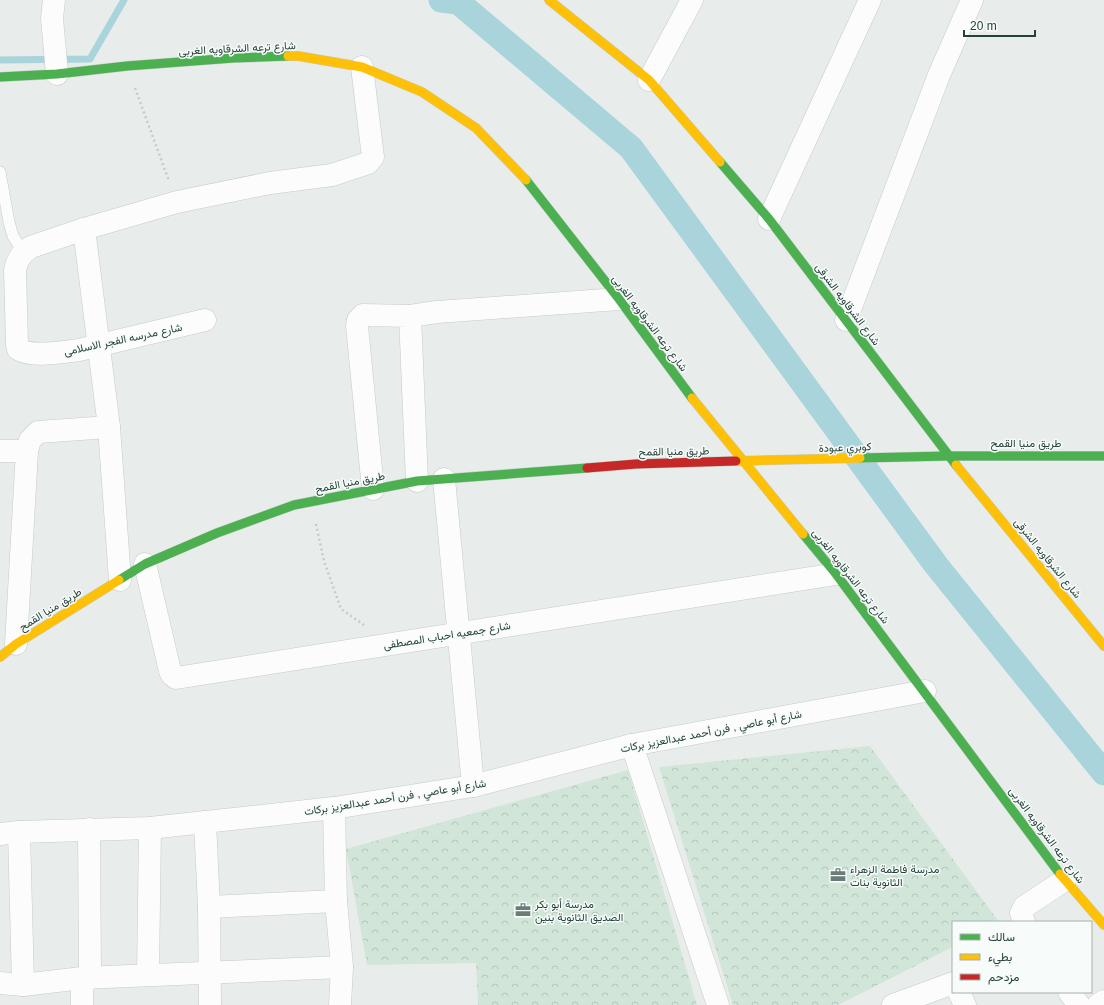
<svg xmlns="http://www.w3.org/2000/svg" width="1104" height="1005" font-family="Helvetica,Vazirmatn,sans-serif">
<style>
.park{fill:url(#park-crowns)}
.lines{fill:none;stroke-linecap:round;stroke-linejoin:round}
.stream{stroke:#a9d4db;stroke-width:7}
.canal{stroke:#a9d4db;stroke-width:25}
.lane-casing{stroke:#c5cac8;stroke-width:12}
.street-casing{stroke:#c5cac8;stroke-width:23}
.fast-casing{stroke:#c3cbc8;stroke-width:10}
.slow-casing{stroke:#c3cbc8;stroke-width:10}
.jam-casing{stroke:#c3cbc8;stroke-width:10}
.path{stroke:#c3ccca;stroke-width:2.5;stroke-dasharray:2 3;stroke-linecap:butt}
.lane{stroke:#fcfcfc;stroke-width:11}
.street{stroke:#fcfcfc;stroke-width:22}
.fast{stroke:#4caf50;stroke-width:9}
.slow{stroke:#ffc107;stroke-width:9}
.jam{stroke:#c62828;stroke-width:9}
.labels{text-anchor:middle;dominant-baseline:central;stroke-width:3;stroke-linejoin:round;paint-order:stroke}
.street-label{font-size:11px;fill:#24423a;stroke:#f7fbf9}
.poi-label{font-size:11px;fill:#24423a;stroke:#f7fbf9;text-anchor:start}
</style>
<defs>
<pattern id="park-crowns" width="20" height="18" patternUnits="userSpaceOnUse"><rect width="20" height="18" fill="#d1e6d8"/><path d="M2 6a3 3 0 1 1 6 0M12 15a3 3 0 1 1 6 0" fill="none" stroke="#b3c6ba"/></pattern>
</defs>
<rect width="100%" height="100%" fill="#e8edeb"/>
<g class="park">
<path d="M 870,746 L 999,922 L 953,922 L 953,947 L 838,1005 L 733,1005 L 659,767 Z"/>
<path d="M 628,770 L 697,1005 L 478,1005 L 476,963 L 367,965 L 346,849 Z"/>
</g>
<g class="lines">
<path class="stream" d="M 0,60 L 90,59 L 124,0"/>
<path class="canal" d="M 441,0 L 458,2 L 631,148 L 936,565 L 1104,773"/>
<defs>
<path id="lane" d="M 0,172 L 9,222 L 13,236 L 23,252"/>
<g id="street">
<path d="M 54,0 L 52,18 L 57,74"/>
<path d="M 649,80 L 692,0"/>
<path d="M 769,219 L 870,0"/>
<path d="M 84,229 L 109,427 L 120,580"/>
<path d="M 410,316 L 437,312 L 619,299"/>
<path d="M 205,320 L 79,350 C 62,352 32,358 18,349 L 17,344 L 15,270 C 17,259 22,253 31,247 L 84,229 L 177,202 L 270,183 L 332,175 L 368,163 L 373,157 L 362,67"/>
<path d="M 846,320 L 939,75 L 972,0"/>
<path d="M 0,451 L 27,451"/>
<path d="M 444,479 L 473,786"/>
<path d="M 373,489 L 357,326 L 358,320 L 363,315 L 410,316 L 417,481"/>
<path d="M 145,564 L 170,671 L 172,675 L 176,678 L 836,574"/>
<path d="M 16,644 L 27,451 L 30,440 L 38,432 L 109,427"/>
<path d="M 632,745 L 718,1005"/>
<path d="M 334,808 L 336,901 L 342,967 L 340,1005"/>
<path d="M 205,822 L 209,907 L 210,1005"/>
<path d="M 89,829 L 90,978"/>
<path d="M 19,832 L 23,985"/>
<path d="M 0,834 L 19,832 L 150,828 L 334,808 L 473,786 L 632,745 L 925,691"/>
<path d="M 209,907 L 336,901"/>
<path d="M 1024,922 L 1021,913 L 1024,907 L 1065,880"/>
<path d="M 148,975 L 150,828"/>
<path d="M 82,978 L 82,1005"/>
<path d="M 0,983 L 23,985 L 82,978 L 342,967"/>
<path d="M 959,992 L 965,1005"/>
<path d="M 1069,992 L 1079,1005"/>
<path d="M 893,1005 L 953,983"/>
<path d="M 1098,1005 L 1104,1001"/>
</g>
<g id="fast">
<path d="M 0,77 L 57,74 L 127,66 L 233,58 L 288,56"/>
<path d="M 720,162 L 769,219 L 956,465"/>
<path d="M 526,180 L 619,299 L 692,398"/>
<path d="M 860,458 L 948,456 L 1104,456"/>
<path d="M 803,534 L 836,574 L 1060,874"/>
<path d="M 119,580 L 145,564 L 217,533 L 294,505 L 417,481 L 587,468"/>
</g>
<g id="slow">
<path d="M 549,0 L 649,80 L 720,162"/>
<path d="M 288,56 L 298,56 L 362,67 L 422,92 L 476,128 L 526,180"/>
<path d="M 692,398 L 803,534"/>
<path d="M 736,461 L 860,458"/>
<path d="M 956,465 L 1104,646"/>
<path d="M 0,657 L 16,644 L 119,580"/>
<path d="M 1060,874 L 1104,925"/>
</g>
<path id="jam" d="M 587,468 L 636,464 L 736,461"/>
</defs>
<use href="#lane" class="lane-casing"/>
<use href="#street" class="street-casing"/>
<use href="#fast" class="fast-casing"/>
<use href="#slow" class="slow-casing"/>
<use href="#jam" class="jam-casing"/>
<g class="path">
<path d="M 135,88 L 169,181"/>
<path d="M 316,524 L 324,561 L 341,609 L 364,625"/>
</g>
<use href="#lane" class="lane"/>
<use href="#street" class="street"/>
<use href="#fast" class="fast"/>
<use href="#slow" class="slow"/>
<use href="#jam" class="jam"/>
</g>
<defs>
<symbol id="office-bare" viewBox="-9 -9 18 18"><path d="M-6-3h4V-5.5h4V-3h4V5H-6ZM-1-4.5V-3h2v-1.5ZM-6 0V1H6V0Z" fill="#697e78" stroke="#f7fbf9" stroke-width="2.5" paint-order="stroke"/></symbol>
</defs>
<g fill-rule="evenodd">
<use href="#office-bare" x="827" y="864" width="22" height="22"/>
<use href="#office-bare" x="512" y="899" width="22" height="22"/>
</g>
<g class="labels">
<g class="street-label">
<text transform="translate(237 48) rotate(-3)">شارع ترعه الشرقاويه الغربى</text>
<text transform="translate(848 304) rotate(53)">شارع الشرقاويه الشرقى</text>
<text transform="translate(650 323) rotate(53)">شارع ترعه الشرقاويه الغربى</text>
<text transform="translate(123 339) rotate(-12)">شارع مدرسه الفجر الاسلامى</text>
<text x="1026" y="443">طريق منيا القمح</text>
<text transform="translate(845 447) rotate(-2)">كوبري عبودة</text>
<text transform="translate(674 451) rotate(-1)">طريق منيا القمح</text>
<text transform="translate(350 482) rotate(-11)">طريق منيا القمح</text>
<text transform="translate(1048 558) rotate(51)">شارع الشرقاويه الشرقى</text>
<text transform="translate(851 576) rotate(52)">شارع ترعه الشرقاويه الغربى</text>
<text transform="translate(50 609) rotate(-32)">طريق منيا القمح</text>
<text transform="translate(447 635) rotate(-9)">شارع جمعيه احباب المصطفى</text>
<text transform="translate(711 731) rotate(-11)">شارع أبو عاصي , فرن أحمد عبدالعزيز بركات</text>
<text transform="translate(395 797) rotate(-9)">شارع أبو عاصي , فرن أحمد عبدالعزيز بركات</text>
<text transform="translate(1047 835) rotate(53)">شارع ترعه الشرقاويه الغربى</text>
</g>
<g class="poi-label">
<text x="850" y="869">مدرسة فاطمة الزهراء<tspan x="850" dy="13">الثانوية بنات</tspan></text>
<text x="535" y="904">مدرسة أبو بكر<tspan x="535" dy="13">الصديق الثانوية بنين</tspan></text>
</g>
</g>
<rect x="952" y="921" width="140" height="72" fill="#f7fbf9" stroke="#a3b1ad"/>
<rect x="960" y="934" width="20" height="6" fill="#4caf50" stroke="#a3b1ad"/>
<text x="988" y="941" font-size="12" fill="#24423a">سالك</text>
<rect x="960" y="954" width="20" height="6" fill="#ffc107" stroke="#a3b1ad"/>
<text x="988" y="961" font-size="12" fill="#24423a">بطيء</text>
<rect x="960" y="974" width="20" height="6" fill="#c62828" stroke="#a3b1ad"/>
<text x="988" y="981" font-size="12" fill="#24423a">مزدحم</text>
<path d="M964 30v6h71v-6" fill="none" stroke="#24423a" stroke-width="2"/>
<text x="970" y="30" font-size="12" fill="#24423a" stroke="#f7fbf9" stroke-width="3" paint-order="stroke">20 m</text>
</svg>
